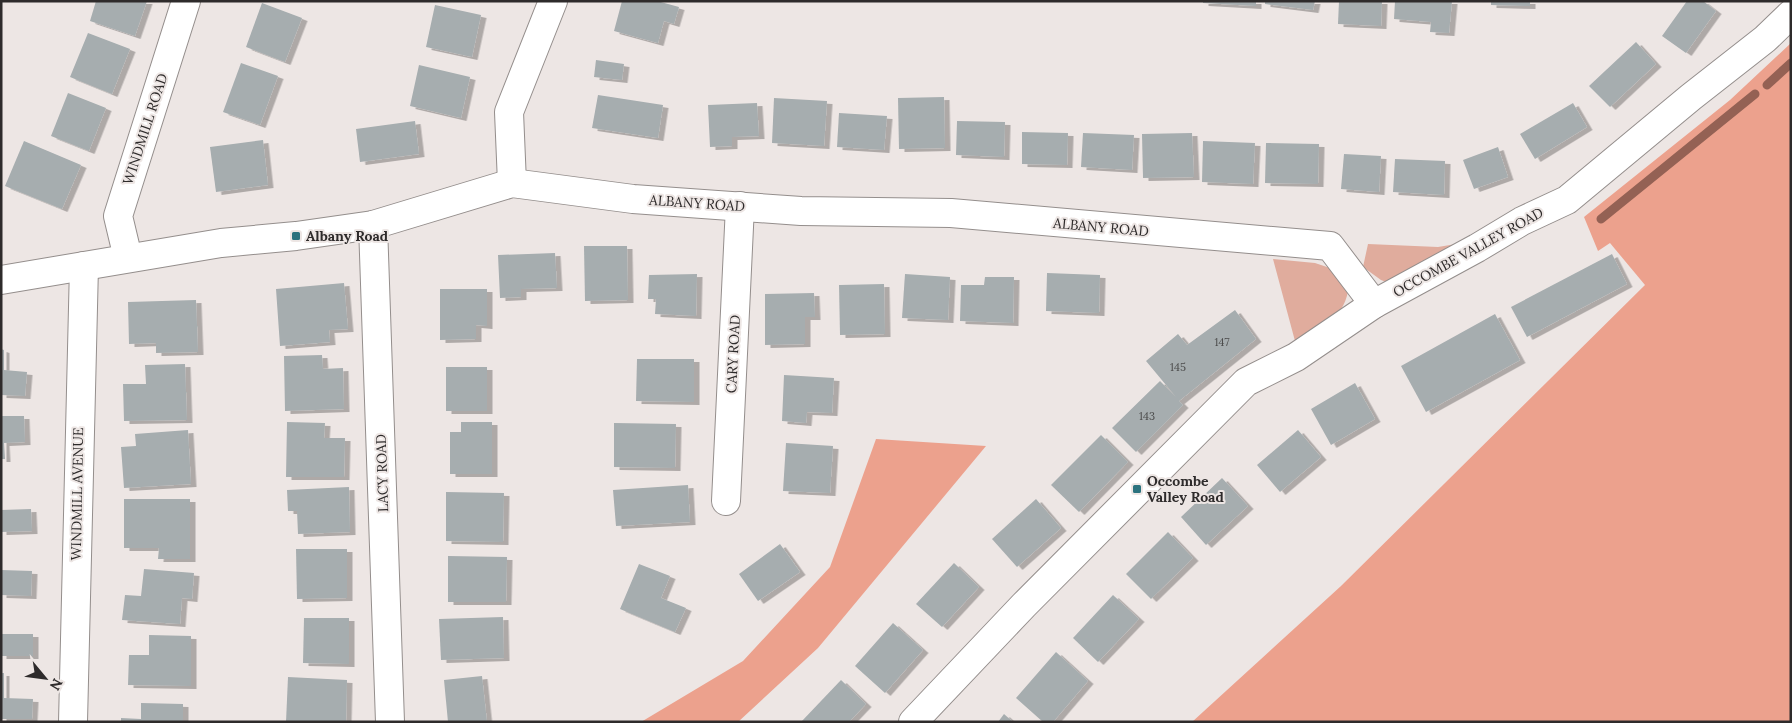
<svg xmlns="http://www.w3.org/2000/svg" width="1792" height="723" font-family="Lora,serif">
<style>
.green{fill:#e0ac9d}
.forest{fill:#eca18d}
.lines{fill:none;stroke-linecap:round;stroke-linejoin:round}
.stream{stroke:#946154;stroke-width:9}
.building{fill:#a6adaf;filter:url(#shadow)}
.minor-casing{stroke:#948e8c;stroke-width:30}
.minor{stroke:#fff;stroke-width:28}
.poi-dot{fill:#2b727e;stroke:#ede6e4;stroke-width:2}
.labels{text-anchor:middle;dominant-baseline:central;stroke-width:4;stroke-linejoin:round;paint-order:stroke}
.number-label{font-size:11px;fill:#4c4c4c}
.street-label{font-size:14px;fill:#2e2b2b;stroke:#ede6e4}
.poi-label{font-size:14px;font-weight:bold;fill:#2e2b2b;stroke:#ede6e4;text-anchor:start}
</style>
<defs>
<filter id="shadow"><feDropShadow dx="5.5" dy="3" stdDeviation="0" flood-color="#0004"/></filter>
</defs>
<rect width="100%" height="100%" fill="#ede6e4"/>
<g class="green">
<path d="M 1368,244 L 1438,247 L 1456,244 L 1396,286 L 1381,280 L 1363,267 Z"/>
<path d="M 1273,259 L 1315,263 L 1330,268 L 1348,291 C 1343,320 1319,328 1295,341 Z"/>
</g>
<g class="forest">
<path d="M 1791,43 L 1791,722 L 1192,722 L 1341,586 L 1645,285 L 1610,243 L 1598,251 L 1584,217 L 1730,100 Z"/>
<path d="M 876,439 L 986,446 L 818,648 L 738,722 L 641,722 L 743,661 L 830,567 Z"/>
</g>
<g class="lines">
<g class="stream">
<path d="M 1767,85 L 1791,63"/>
<path d="M 1601,219 L 1755,94"/>
</g>
</g>
<g class="building">
<path d="M 96,1 L 147,1 L 135,36 L 90,21 Z"/>
<path d="M 622,1 L 657,1 L 679,7 L 674,24 L 664,21 L 658,43 L 614,31 Z"/>
<path d="M 1203,1 L 1256,1 L 1256,6 L 1203,3 Z"/>
<path d="M 1265,1 L 1315,1 L 1313,10 L 1265,4 Z"/>
<path d="M 1339,1 L 1382,1 L 1381,26 L 1338,24 Z"/>
<path d="M 1395,1 L 1452,1 L 1449,33 L 1430,32 L 1431,22 L 1394,19 Z"/>
<path d="M 1491,1 L 1530,1 L 1530,6 L 1491,5 Z"/>
<path d="M 1687,1 L 1703,1 L 1716,11 L 1686,53 L 1662,36 Z"/>
<path d="M 262,3 L 302,18 L 285,62 L 246,47 Z"/>
<path d="M 435,5 L 481,15 L 472,57 L 426,47 Z"/>
<path d="M 88,33 L 130,49 L 112,94 L 70,77 Z"/>
<path d="M 1636,42 L 1656,64 L 1610,107 L 1589,86 Z"/>
<path d="M 596,60 L 624,64 L 622,80 L 594,77 Z"/>
<path d="M 241,63 L 278,76 L 260,125 L 223,112 Z"/>
<path d="M 419,65 L 470,77 L 461,118 L 410,106 Z"/>
<path d="M 68,93 L 106,108 L 89,151 L 51,136 Z"/>
<path d="M 598,95 L 663,105 L 658,138 L 592,128 Z"/>
<path d="M 944,97 L 945,148 L 899,149 L 898,98 Z"/>
<path d="M 774,98 L 827,101 L 824,146 L 772,143 Z"/>
<path d="M 757,103 L 759,136 L 732,137 L 732,146 L 710,147 L 708,105 Z"/>
<path d="M 1573,103 L 1587,127 L 1535,159 L 1520,134 Z"/>
<path d="M 839,113 L 887,116 L 884,150 L 837,147 Z"/>
<path d="M 415,121 L 419,154 L 360,162 L 356,129 Z"/>
<path d="M 957,121 L 1005,122 L 1004,157 L 956,155 Z"/>
<path d="M 1022,132 L 1068,133 L 1067,165 L 1022,164 Z"/>
<path d="M 1083,133 L 1134,135 L 1132,170 L 1081,167 Z"/>
<path d="M 1192,133 L 1194,177 L 1143,178 L 1142,134 Z"/>
<path d="M 263,140 L 268,185 L 216,192 L 210,147 Z"/>
<path d="M 24,141 L 81,165 L 62,209 L 5,186 Z"/>
<path d="M 1203,141 L 1255,143 L 1253,184 L 1202,182 Z"/>
<path d="M 1266,143 L 1319,144 L 1318,184 L 1265,183 Z"/>
<path d="M 1498,147 L 1508,177 L 1474,189 L 1463,160 Z"/>
<path d="M 1344,154 L 1381,156 L 1379,192 L 1341,189 Z"/>
<path d="M 1395,159 L 1445,161 L 1444,195 L 1393,192 Z"/>
<path d="M 584,246 L 627,246 L 628,300 L 585,301 Z"/>
<path d="M 555,253 L 557,288 L 521,289 L 521,297 L 500,298 L 498,255 Z"/>
<path d="M 1612,254 L 1627,284 L 1527,337 L 1511,307 Z"/>
<path d="M 1047,273 L 1100,275 L 1099,313 L 1046,311 Z"/>
<path d="M 697,274 L 696,316 L 655,314 L 656,299 L 648,299 L 649,275 Z"/>
<path d="M 905,274 L 950,277 L 948,320 L 902,318 Z"/>
<path d="M 985,277 L 1014,277 L 1013,323 L 960,321 L 961,285 L 984,285 Z"/>
<path d="M 344,283 L 348,329 L 329,330 L 330,342 L 280,346 L 276,289 Z"/>
<path d="M 884,284 L 885,334 L 840,335 L 839,285 Z"/>
<path d="M 440,289 L 487,289 L 487,326 L 476,325 L 476,339 L 440,340 Z"/>
<path d="M 814,293 L 815,317 L 805,317 L 805,344 L 765,345 L 765,294 Z"/>
<path d="M 196,300 L 198,352 L 156,353 L 156,343 L 129,344 L 128,302 Z"/>
<path d="M 1235,310 L 1256,339 L 1179,401 L 1183,405 L 1136,452 L 1112,428 L 1160,381 L 1176,397 L 1146,361 L 1178,334 L 1187,345 Z"/>
<path d="M 1495,314 L 1520,360 L 1426,412 L 1401,366 Z"/>
<path d="M 1,349 L 4,350 L 4,370 L 27,372 L 25,396 L 1,395 Z"/>
<path d="M 322,355 L 323,369 L 343,368 L 344,409 L 285,411 L 284,356 Z"/>
<path d="M 637,359 L 694,359 L 694,402 L 636,401 Z"/>
<path d="M 185,364 L 187,420 L 124,421 L 123,384 L 146,384 L 145,365 Z"/>
<rect x="446" y="367" width="41" height="44"/>
<path d="M 784,375 L 834,378 L 832,413 L 807,412 L 806,423 L 782,421 Z"/>
<path d="M 1355,383 L 1375,419 L 1331,445 L 1311,409 Z"/>
<path d="M 1,416 L 24,416 L 25,442 L 4,443 L 5,459 L 1,459 Z"/>
<path d="M 287,422 L 325,423 L 324,438 L 345,438 L 344,477 L 286,477 Z"/>
<path d="M 461,422 L 492,422 L 492,474 L 450,474 L 450,432 L 461,432 Z"/>
<path d="M 614,423 L 676,424 L 675,468 L 614,467 Z"/>
<path d="M 188,430 L 191,484 L 124,488 L 121,447 L 136,446 L 135,434 Z"/>
<path d="M 1298,430 L 1321,457 L 1280,492 L 1257,465 Z"/>
<path d="M 1101,435 L 1128,462 L 1079,512 L 1051,485 Z"/>
<path d="M 786,443 L 833,446 L 830,493 L 783,491 Z"/>
<path d="M 1222,478 L 1248,506 L 1206,545 L 1181,517 Z"/>
<path d="M 688,485 L 690,522 L 616,526 L 613,490 Z"/>
<path d="M 349,487 L 350,532 L 298,534 L 297,511 L 288,511 L 287,490 Z"/>
<path d="M 446,492 L 504,493 L 503,542 L 446,541 Z"/>
<path d="M 124,499 L 190,499 L 190,559 L 158,559 L 159,548 L 124,548 Z"/>
<path d="M 1036,499 L 1061,528 L 1017,567 L 992,539 Z"/>
<path d="M 31,509 L 32,531 L 1,532 L 1,510 Z"/>
<path d="M 1168,532 L 1193,558 L 1151,599 L 1126,574 Z"/>
<path d="M 780,544 L 800,572 L 758,601 L 739,574 Z"/>
<path d="M 296,549 L 347,549 L 347,598 L 297,599 Z"/>
<path d="M 448,556 L 507,557 L 506,602 L 448,602 Z"/>
<path d="M 954,563 L 979,587 L 942,627 L 916,604 Z"/>
<path d="M 639,564 L 670,576 L 661,598 L 686,608 L 675,632 L 620,609 Z"/>
<path d="M 144,569 L 194,573 L 192,599 L 182,598 L 180,624 L 122,620 L 125,595 L 141,596 Z"/>
<path d="M 1,570 L 32,571 L 31,596 L 1,595 Z"/>
<path d="M 1113,595 L 1139,619 L 1098,662 L 1073,638 Z"/>
<path d="M 503,617 L 504,658 L 441,660 L 439,619 Z"/>
<path d="M 304,618 L 349,618 L 349,664 L 303,663 Z"/>
<path d="M 893,623 L 923,650 L 885,693 L 855,666 Z"/>
<rect x="1" y="634" width="32" height="22"/>
<path d="M 149,635 L 191,636 L 191,686 L 128,685 L 129,655 L 149,655 Z"/>
<path d="M 1056,652 L 1088,681 L 1053,722 L 1043,722 L 1016,698 Z"/>
<path d="M 1,673 L 4,673 L 4,698 L 33,699 L 32,719 L 1,719 Z"/>
<path d="M 482,676 L 487,722 L 448,722 L 444,680 Z"/>
<path d="M 288,677 L 347,680 L 346,722 L 286,722 Z"/>
<path d="M 841,680 L 866,704 L 849,722 L 801,722 Z"/>
<path d="M 141,703 L 183,704 L 183,722 L 121,722 L 121,718 L 141,719 Z"/>
<path d="M 1004,714 L 1013,722 L 998,722 Z"/>
</g>
<g class="lines">
<defs>
<g id="minor">
<path d="M 512,183 L 509,112 L 553,1"/>
<path d="M 373,225 L 390,722"/>
<path d="M 128,258 L 118,216 L 186,1"/>
<path d="M 1,280 L 221,243 L 296,236 L 373,225 L 512,183 L 633,199 L 801,211 L 951,213 L 1330,246 L 1374,304"/>
<path d="M 726,501 L 740,206"/>
<path d="M 73,722 L 84,266"/>
<path d="M 913,722 L 1024,605 L 1246,382 L 1296,357 L 1374,304 L 1477,248 L 1522,221 L 1567,200 L 1691,97 L 1765,39 L 1791,14"/>
</g>
</defs>
<use href="#minor" class="minor-casing"/>
<use href="#minor" class="minor"/>
</g>
<g class="poi-dot">
<rect x="291" y="231" width="10" height="10" rx="2.5"/>
<rect x="1132" y="484" width="10" height="10" rx="2.5"/>
</g>
<g class="labels">
<g class="number-label">
<text x="1222" y="342">147</text>
<text x="1178" y="367">145</text>
<text x="1147" y="416">143</text>
</g>
<g class="street-label">
<text transform="translate(145 129) rotate(-72)">WINDMILL ROAD</text>
<text transform="translate(697 203) rotate(4)">ALBANY ROAD</text>
<text transform="translate(1101 227) rotate(5)">ALBANY ROAD</text>
<text transform="translate(1468 252) rotate(-29)">OCCOMBE VALLEY ROAD</text>
<text transform="translate(733 354) rotate(-87)">CARY ROAD</text>
<text transform="translate(382 473) rotate(-92)">LACY ROAD</text>
<text transform="translate(77 494) rotate(-89)">WINDMILL AVENUE</text>
</g>
<g class="poi-label">
<text x="306" y="236">Albany Road</text>
<text x="1147" y="481">Occombe<tspan x="1147" dy="16">Valley Road</tspan></text>
</g>
</g>
<rect width="1792" height="723" fill="none" stroke="#2e2b2b" stroke-width="5"/>
<g transform="translate(45 678) rotate(119)" stroke="#ede6e4" stroke-width="4" paint-order="stroke">
<path d="M0-4L9 19L0 12L-9 19Z" fill="#2e2b2b"/>
<text y="-8" font-size="14" font-weight="bold" text-anchor="middle" fill="#2e2b2b">N</text>
</g>
</svg>
